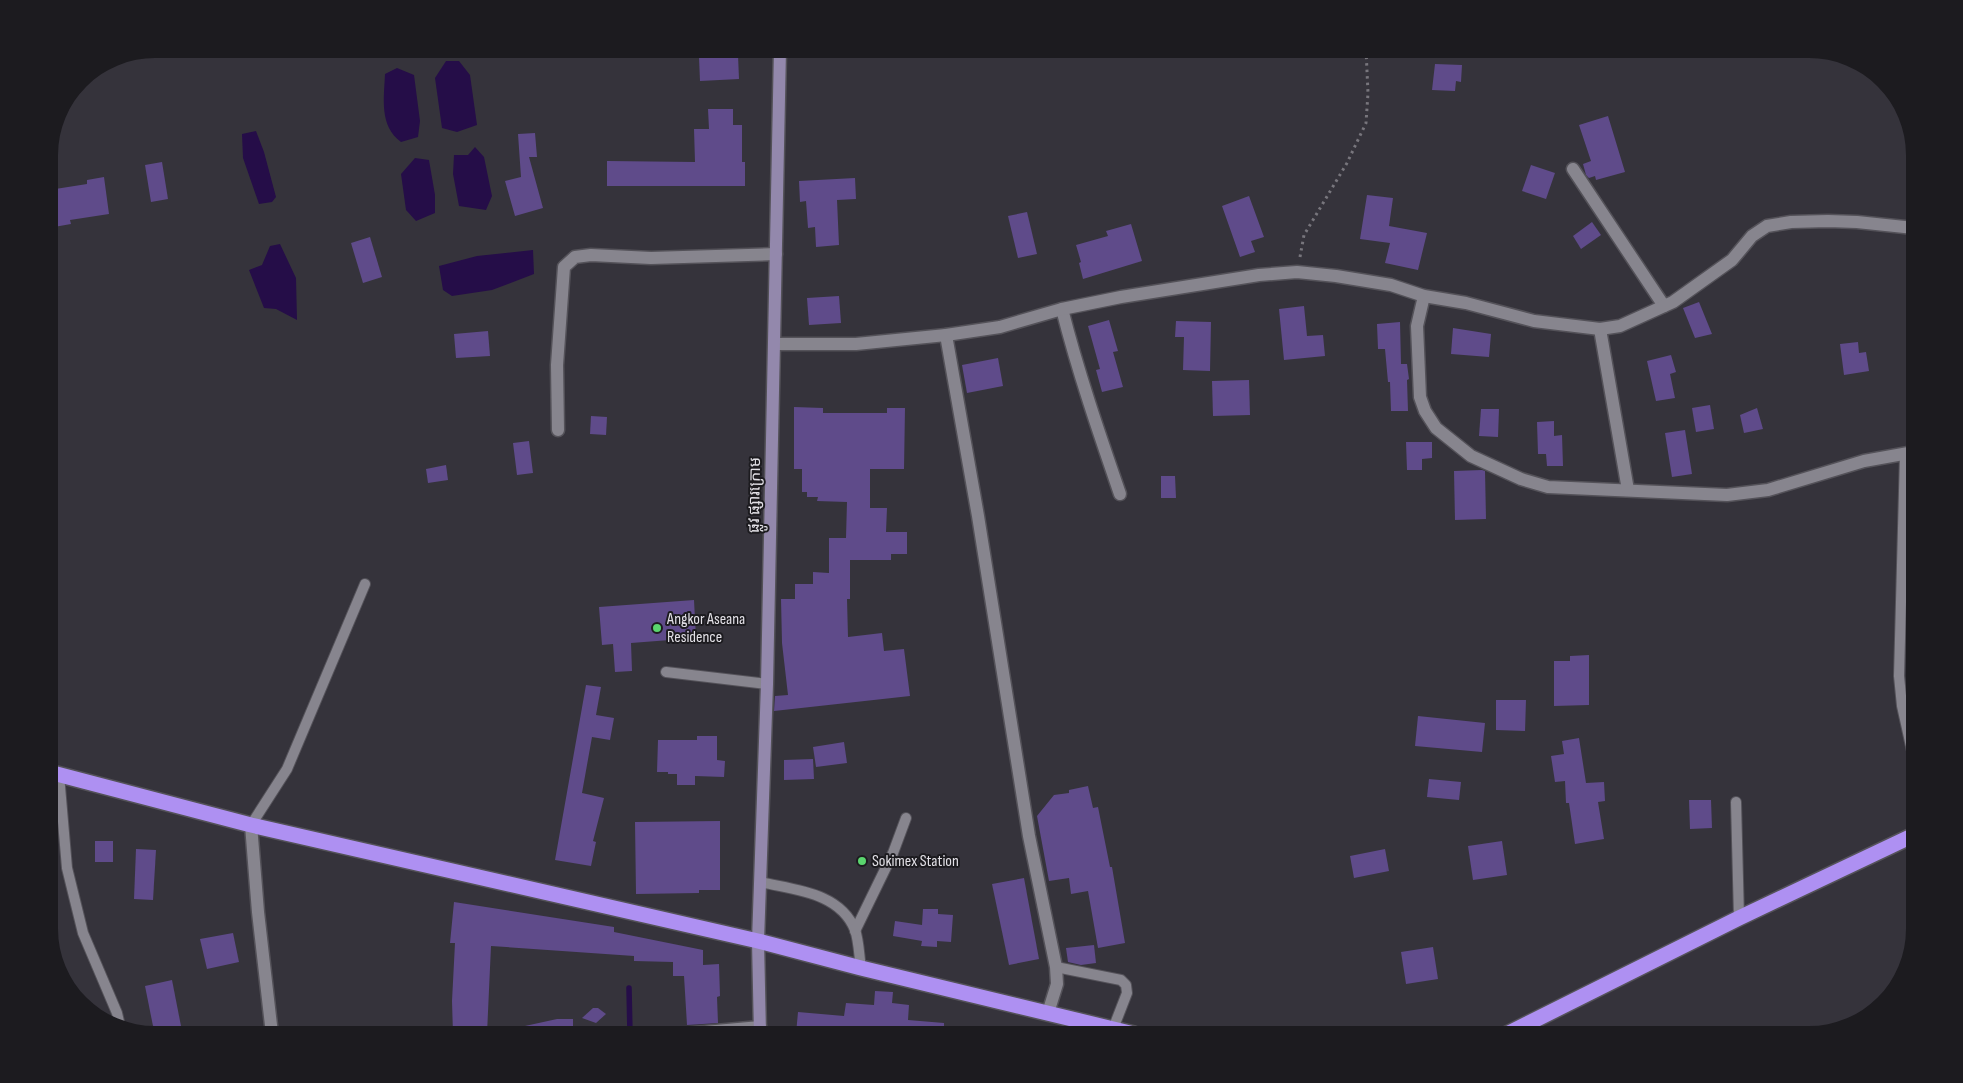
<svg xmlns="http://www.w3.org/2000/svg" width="1963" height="1083" font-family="'Sofia Sans Condensed','Noto Sans Khmer',sans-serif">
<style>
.water{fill:#250d48}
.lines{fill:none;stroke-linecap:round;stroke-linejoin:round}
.stream{stroke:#250d48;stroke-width:5.5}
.building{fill:#5f4b8a}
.lane-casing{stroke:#545259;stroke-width:12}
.street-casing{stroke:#545259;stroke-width:15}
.secondary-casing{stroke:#545259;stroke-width:15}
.highway-casing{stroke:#545259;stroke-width:18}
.path{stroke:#78767d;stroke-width:3;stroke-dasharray:2.5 4;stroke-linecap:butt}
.lane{stroke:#87858e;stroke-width:10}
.street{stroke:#87858e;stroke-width:12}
.secondary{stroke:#9388ac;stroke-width:12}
.highway{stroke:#ae90f2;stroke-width:15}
.poi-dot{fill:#5ad56e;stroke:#1c1b1f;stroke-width:2}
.labels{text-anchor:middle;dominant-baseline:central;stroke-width:4;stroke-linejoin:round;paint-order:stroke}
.street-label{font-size:16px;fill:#e2e0e6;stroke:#1c1b1f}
.poi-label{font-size:16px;fill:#e2e0e6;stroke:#1c1b1f;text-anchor:start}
</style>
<rect width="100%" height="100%" fill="#35333b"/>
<g class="water">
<path d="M 446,61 L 459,61 L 470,75 L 477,125 L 457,132 L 442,128 L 435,78 Z"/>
<path d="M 397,68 L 414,75 L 420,121 L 418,137 L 401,142 C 379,126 384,98 385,74 Z"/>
<path d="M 256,131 L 264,152 L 276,197 L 272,202 L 259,204 L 243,158 L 242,134 Z"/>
<path d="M 475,147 L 484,157 L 492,196 L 486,210 L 459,206 L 453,174 L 454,155 L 468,155 Z"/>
<path d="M 415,158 L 429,160 L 435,195 L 435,213 L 416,221 L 406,210 L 401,174 Z"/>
<path d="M 280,244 L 296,278 L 297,320 L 276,309 L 264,308 L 249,270 L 262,265 L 270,246 Z"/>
<path d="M 533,250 L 534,274 L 492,290 L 452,296 L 443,290 L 439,266 L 477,256 Z"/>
</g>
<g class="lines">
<path class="stream" d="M 629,988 L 630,1034"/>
</g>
<g class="building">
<path d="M 738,55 L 739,79 L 700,81 L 699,57 Z"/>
<path d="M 1435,64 L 1462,65 L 1461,82 L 1456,81 L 1455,91 L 1432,90 Z"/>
<path d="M 708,109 L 733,109 L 733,125 L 742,125 L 742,162 L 745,162 L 745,186 L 607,186 L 607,161 L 695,162 L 694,129 L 709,129 Z"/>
<path d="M 1608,116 L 1625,172 L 1596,180 L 1595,176 L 1589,178 L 1586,175 L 1583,164 L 1591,161 L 1579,125 Z"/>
<path d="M 535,133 L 537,157 L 529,157 L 543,208 L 515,216 L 505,181 L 521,177 L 518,134 Z"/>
<path d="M 162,162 L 168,199 L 151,202 L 145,165 Z"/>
<path d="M 1531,165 L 1555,173 L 1546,199 L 1522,191 Z"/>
<path d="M 104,177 L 109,214 L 70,220 L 71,224 L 54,227 L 49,190 L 87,184 L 87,180 Z"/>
<path d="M 855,178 L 856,199 L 837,200 L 839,245 L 816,247 L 815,227 L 808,228 L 806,201 L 800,202 L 799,181 Z"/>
<path d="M 1367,195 L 1393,198 L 1389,226 L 1427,233 L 1418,270 L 1385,263 L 1390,243 L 1360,239 Z"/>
<path d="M 1249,196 L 1264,237 L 1251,241 L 1255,252 L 1240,257 L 1222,206 Z"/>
<path d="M 1027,212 L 1037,254 L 1018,258 L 1008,216 Z"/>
<path d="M 1592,222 L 1601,235 L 1581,249 L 1573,236 Z"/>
<path d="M 1131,224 L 1142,261 L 1083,279 L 1079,263 L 1081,262 L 1076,245 L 1108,236 L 1106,231 Z"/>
<path d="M 370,237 L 382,277 L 363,283 L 351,243 Z"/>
<path d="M 839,296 L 841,323 L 809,325 L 807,298 Z"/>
<path d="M 1699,302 L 1712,334 L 1695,338 L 1683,308 Z"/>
<path d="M 1304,306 L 1307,336 L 1323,335 L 1325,356 L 1284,360 L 1279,309 Z"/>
<path d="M 1109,320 L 1118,351 L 1113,352 L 1123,387 L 1102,392 L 1096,370 L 1100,369 L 1088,326 Z"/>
<path d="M 1176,321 L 1211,322 L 1210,371 L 1183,370 L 1184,337 L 1175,337 Z"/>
<path d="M 1400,322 L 1401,364 L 1407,364 L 1409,379 L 1407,380 L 1408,411 L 1391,411 L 1390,382 L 1388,382 L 1385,349 L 1378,349 L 1377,324 Z"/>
<path d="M 1453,328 L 1491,334 L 1489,357 L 1451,354 Z"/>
<path d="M 488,331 L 490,356 L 456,358 L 454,334 Z"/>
<path d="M 1858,342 L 1859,353 L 1866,352 L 1869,371 L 1844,375 L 1840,344 Z"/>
<path d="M 1671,355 L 1676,372 L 1670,374 L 1675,398 L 1656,401 L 1647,361 Z"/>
<path d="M 998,358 L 1003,386 L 967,393 L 962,365 Z"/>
<path d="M 1249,380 L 1250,415 L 1213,416 L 1212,381 Z"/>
<path d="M 1710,405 L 1714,429 L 1696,432 L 1692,408 Z"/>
<path d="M 794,407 L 823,408 L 823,413 L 887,413 L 887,408 L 905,408 L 904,469 L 870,469 L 870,508 L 887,508 L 886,532 L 907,532 L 907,554 L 891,554 L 891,560 L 850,560 L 850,599 L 847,599 L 848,637 L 882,633 L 884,651 L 904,649 L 910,696 L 774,711 L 775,696 L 788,695 L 782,643 L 781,599 L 795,599 L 795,584 L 813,584 L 813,572 L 829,573 L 829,538 L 846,538 L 847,502 L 817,501 L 818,497 L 807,497 L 807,492 L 802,492 L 802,469 L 794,469 Z"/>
<path d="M 1757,408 L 1763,429 L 1744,433 L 1740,415 Z"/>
<path d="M 1481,409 L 1499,409 L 1498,437 L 1479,436 Z"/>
<path d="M 591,416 L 607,417 L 606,435 L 590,434 Z"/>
<path d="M 1554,421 L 1554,436 L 1562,435 L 1563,466 L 1547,466 L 1546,454 L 1538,454 L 1537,422 Z"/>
<path d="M 1685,430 L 1692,474 L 1672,477 L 1665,433 Z"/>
<path d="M 529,441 L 533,473 L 517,475 L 513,443 Z"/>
<path d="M 1406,442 L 1432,442 L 1432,458 L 1422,459 L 1422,470 L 1407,470 Z"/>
<path d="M 446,465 L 448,480 L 428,483 L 426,469 Z"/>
<path d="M 1482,470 L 1485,471 L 1486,519 L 1455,520 L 1454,471 Z"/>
<path d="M 1161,476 L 1175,476 L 1176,498 L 1161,498 Z"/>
<path d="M 694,600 L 696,638 L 631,643 L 632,671 L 615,672 L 613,644 L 602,645 L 599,607 Z"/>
<path d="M 1589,655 L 1589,705 L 1554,706 L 1554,661 L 1570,661 L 1570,656 Z"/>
<path d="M 586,685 L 601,687 L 596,715 L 614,718 L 610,740 L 592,737 L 582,793 L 604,798 L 593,841 L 596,842 L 591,866 L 555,860 Z"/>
<path d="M 1496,700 L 1526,700 L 1525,731 L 1496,730 Z"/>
<path d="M 1418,716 L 1485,723 L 1482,752 L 1415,746 Z"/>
<path d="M 697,736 L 717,736 L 717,760 L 725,761 L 724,777 L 695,776 L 695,785 L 677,785 L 677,774 L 668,774 L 668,772 L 657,772 L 658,740 L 697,740 Z"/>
<path d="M 1579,738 L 1586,783 L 1604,782 L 1605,801 L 1598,802 L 1604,839 L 1575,844 L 1569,803 L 1566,803 L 1565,781 L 1555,782 L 1551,756 L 1564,754 L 1562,741 Z"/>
<path d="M 844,742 L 847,763 L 816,767 L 813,747 Z"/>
<path d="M 813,759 L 814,779 L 784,780 L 784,760 Z"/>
<path d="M 1429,779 L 1461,782 L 1459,800 L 1427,797 Z"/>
<path d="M 1088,786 L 1093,808 L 1098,807 L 1110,867 L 1112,867 L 1125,943 L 1098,948 L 1088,891 L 1071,894 L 1069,878 L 1049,881 L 1037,816 L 1054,795 L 1069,793 L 1069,790 Z"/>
<path d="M 1689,800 L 1711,800 L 1712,828 L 1690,829 Z"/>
<path d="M 720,821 L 720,890 L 699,890 L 699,893 L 636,894 L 635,822 Z"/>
<rect x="95" y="841" width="18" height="21"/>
<path d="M 1502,841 L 1507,875 L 1473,880 L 1468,846 Z"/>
<path d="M 136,849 L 156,850 L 153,900 L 134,899 Z"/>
<path d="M 1385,849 L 1389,871 L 1354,878 L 1350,856 Z"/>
<path d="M 1024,878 L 1039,959 L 1009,965 L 992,884 Z"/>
<path d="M 454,902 L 614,927 L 614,932 L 703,950 L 703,965 L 719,964 L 720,996 L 717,997 L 718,1023 L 687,1025 L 684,976 L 673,976 L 673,962 L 634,961 L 634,956 L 491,946 L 487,1034 L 453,1034 L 452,1001 L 455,943 L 450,943 Z"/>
<path d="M 923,909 L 938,909 L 938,914 L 953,915 L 951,942 L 937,941 L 937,947 L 921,946 L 922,941 L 893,936 L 895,921 L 922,925 Z"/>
<path d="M 233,933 L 239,962 L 207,969 L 200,939 Z"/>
<path d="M 1094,945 L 1096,963 L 1081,965 L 1068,962 L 1066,948 Z"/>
<path d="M 1433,947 L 1438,979 L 1406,984 L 1401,952 Z"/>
<path d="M 172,980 L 181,1026 L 154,1031 L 145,986 Z"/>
<path d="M 875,991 L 893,992 L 892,1003 L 909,1005 L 908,1020 L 944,1023 L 944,1034 L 796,1034 L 798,1012 L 844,1016 L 846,1003 L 874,1005 Z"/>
<path d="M 593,1008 L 598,1008 L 606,1014 L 596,1023 L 582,1018 Z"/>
<path d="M 557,1019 L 573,1019 L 573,1034 L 526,1034 L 525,1026 Z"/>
</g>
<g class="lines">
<defs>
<g id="lane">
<path d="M 1905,454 L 1899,676 L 1902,706 L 1914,760"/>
<path d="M 666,672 L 767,684"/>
<path d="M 59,775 L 67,868 L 83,933 L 117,1013 L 120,1026"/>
<path d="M 1736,802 L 1739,918"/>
<path d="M 251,825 L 287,769 L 365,584"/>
<path d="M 760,882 C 794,890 840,892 855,930 C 859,941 859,956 861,968"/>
<path d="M 855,931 L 893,853 L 906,818"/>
<path d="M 1056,967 L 1121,980 L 1126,985 L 1127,993 L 1113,1029"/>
</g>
<g id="street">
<path d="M 1573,169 L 1664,306"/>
<path d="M 1424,296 L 1417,326 L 1420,397 L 1425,411 L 1436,428 L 1471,456 L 1521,479 L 1548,487 L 1727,495 L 1768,490 L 1864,461 L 1914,452"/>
<path d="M 1062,309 C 1078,372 1099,433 1120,494"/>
<path d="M 1600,329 L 1628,490"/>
<path d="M 946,335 L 978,516 L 1029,836 L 1056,967 L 1057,984 L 1048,1013"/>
<path d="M 775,344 L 856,344 L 946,335 L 1000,327 L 1062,309 L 1121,297 L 1259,275 L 1297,272 L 1336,276 L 1391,285 L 1424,296 L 1466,303 L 1534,321 L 1600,329 L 1620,326 L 1673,302 L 1732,260 L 1752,236 L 1767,226 L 1791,222 L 1828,221 L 1857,222 L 1914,228"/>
<path d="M 558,430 L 557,365 L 564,267 L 575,257 L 591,255 L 651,258 L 776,254"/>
<path d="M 251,825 L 258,912 L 272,1034"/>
<path d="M 683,1034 L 760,1027"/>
</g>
<path id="secondary" d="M 760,1034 L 758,941 L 767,684 L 780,49"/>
<g id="highway">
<path d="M 49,772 L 251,825 L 758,941 L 861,968 L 1134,1034"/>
<path d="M 1507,1034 L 1739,918 L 1914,835"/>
</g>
</defs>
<use href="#lane" class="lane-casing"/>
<use href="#street" class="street-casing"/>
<use href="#secondary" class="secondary-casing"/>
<use href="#highway" class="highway-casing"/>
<path class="path" d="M 1300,257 L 1304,235 L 1347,163 L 1366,123 L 1368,93 L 1366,49"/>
<use href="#lane" class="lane"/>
<use href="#street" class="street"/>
<use href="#secondary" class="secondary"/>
<use href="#highway" class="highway"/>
</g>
<g class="poi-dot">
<circle cx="657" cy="628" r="5"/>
<circle cx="862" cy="861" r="5"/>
</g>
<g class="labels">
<g class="street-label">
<text transform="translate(755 495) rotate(-89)">ផ្លូវ ផ្សារក្រោម</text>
</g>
<g class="poi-label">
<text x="667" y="619">Angkor Aseana<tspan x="667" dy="18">Residence</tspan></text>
<text x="872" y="861">Sokimex Station</text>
</g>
</g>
<path d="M0 0H1963V1083H0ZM155 58H1809A97 97 0 0 1 1906 155V929A97 97 0 0 1 1809 1026H155A97 97 0 0 1 58 929V155A97 97 0 0 1 155 58Z" fill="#1c1b1f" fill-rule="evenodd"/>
</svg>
